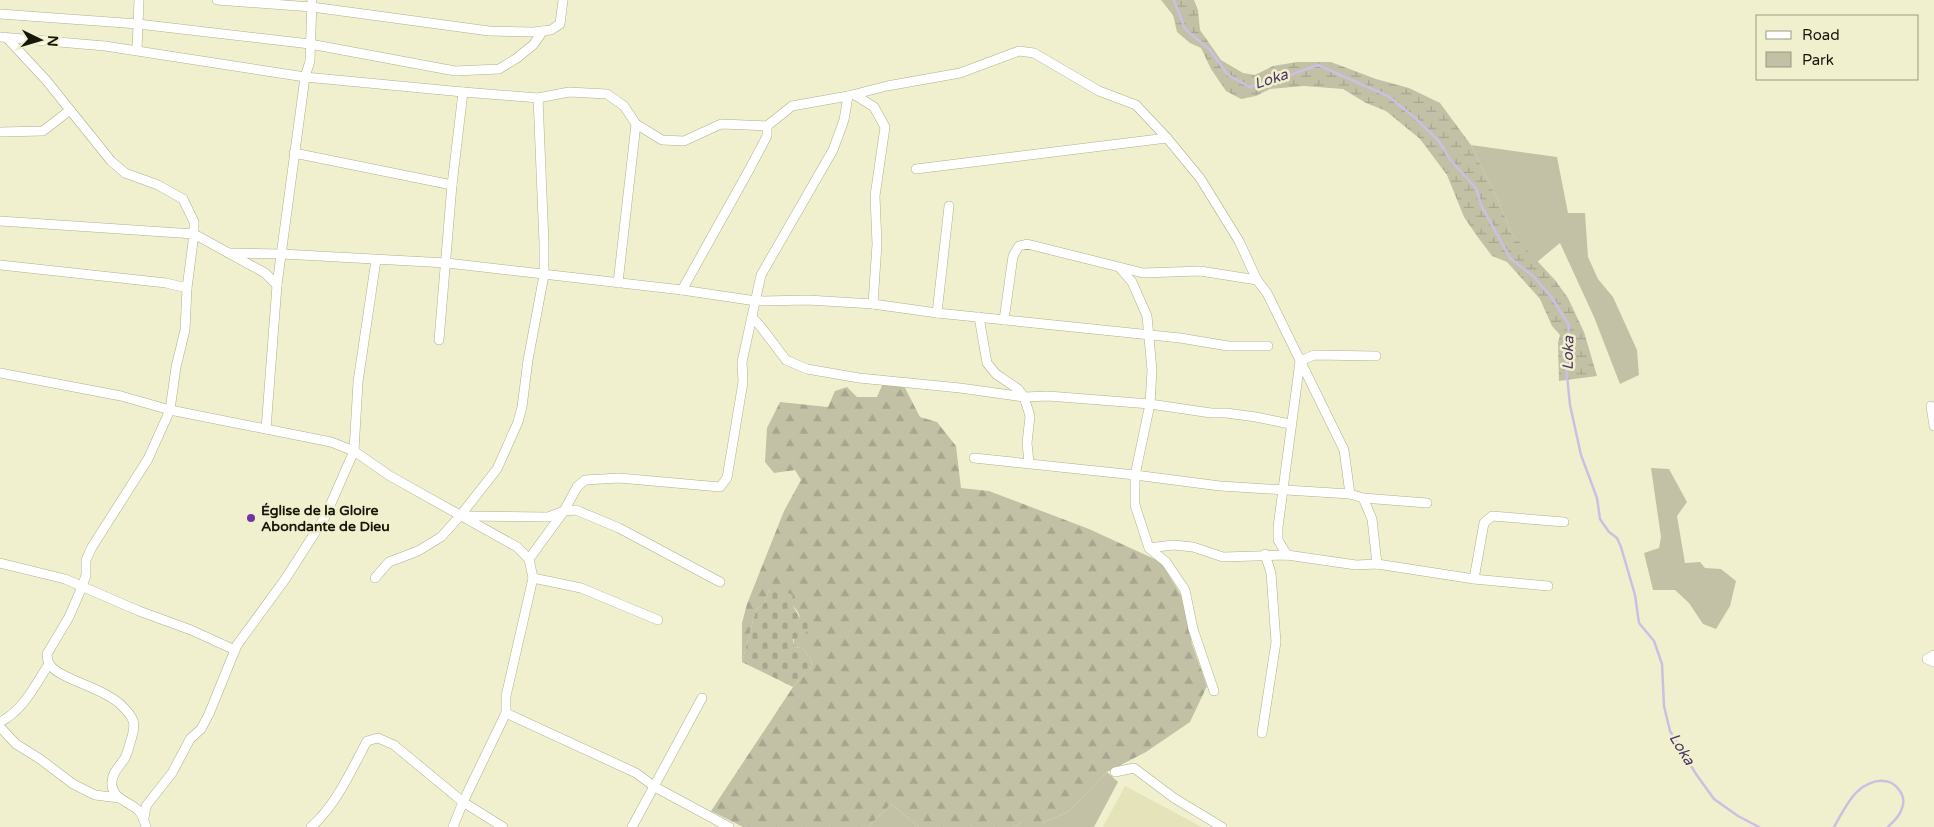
<svg xmlns="http://www.w3.org/2000/svg" width="1934" height="827" font-family="'Varela Round',sans-serif">
<style>
.built{fill:#e5e3ba}
.green{fill:#c2c1a6}
.forest{fill:url(#forest-firs)}
.wetland{fill:url(#wetland-marsh)}
.cemetery{fill:url(#cemetery-stones)}
.lines{fill:none;stroke-linecap:round;stroke-linejoin:round}
.stream{stroke:#cebee4;stroke-width:2.5}
.minor-casing{stroke:#b0af8f;stroke-width:10}
.minor{stroke:#fff;stroke-width:9}
.poi-dot{fill:#7133a8;stroke:#f1f0ce;stroke-width:2}
.labels{text-anchor:middle;dominant-baseline:central;stroke-width:5;stroke-linejoin:round;paint-order:stroke}
.poi-label{font-size:14px;font-weight:bold;fill:#17160a;stroke:#f1f0ce;text-anchor:start}
.water-label{font-size:15px;font-style:italic;fill:#4d3566;stroke:#f1f0ce}
</style>
<defs>
<pattern id="forest-firs" width="22" height="20" patternUnits="userSpaceOnUse" patternTransform="scale(1.25)"><rect width="22" height="20" fill="#c2c1a6"/><path d="M5 1l3.5 6h-7zM16 11l3.5 6h-7z" fill="#a6a58e"/></pattern>
<pattern id="wetland-marsh" width="20" height="14" patternUnits="userSpaceOnUse" patternTransform="scale(1.25)"><rect width="20" height="14" fill="#c2c1a6"/><path d="M1 5h8M5 5V1M11 12h8M15 12V8" fill="none" stroke="#a6a58e"/></pattern>
<pattern id="cemetery-stones" width="16" height="16" patternUnits="userSpaceOnUse" patternTransform="scale(1.25)"><rect width="16" height="16" fill="#c2c1a6"/><path d="M2 7V4a2 2 0 0 1 4 0v3zM10 15v-3a2 2 0 0 1 4 0v3z" fill="#a6a58e"/></pattern>
</defs>
<rect width="100%" height="100%" fill="#f1f0ce"/>
<path class="built" d="M 1125,786 L 1202,827 L 1103,827 Z"/>
<g class="green">
<path d="M 1471,145 L 1557,157 L 1568,213 L 1585,213 L 1588,257 L 1598,279 L 1613,297 L 1637,350 L 1639,375 L 1620,384 L 1594,317 L 1560,243 L 1537,262 L 1512,234 L 1498,200 Z"/>
<path d="M 1651,468 L 1669,469 L 1687,502 L 1677,516 L 1685,563 L 1700,562 L 1705,568 L 1721,569 L 1736,581 L 1730,606 L 1716,629 L 1703,624 L 1689,603 L 1675,590 L 1653,590 L 1644,553 L 1659,548 L 1661,537 Z"/>
<path d="M 1107,772 L 1118,782 L 1094,827 L 1012,827 L 1021,823 L 1042,823 L 1068,812 Z"/>
<path d="M 891,804 L 919,827 L 868,827 Z"/>
</g>
<path class="forest" d="M 884,381 L 905,388 L 920,417 L 937,422 L 956,446 L 961,488 L 989,491 L 1089,529 L 1161,562 L 1184,600 L 1192,644 L 1207,686 L 1190,722 L 1146,752 L 1107,772 L 1068,812 L 1042,823 L 1021,823 L 1012,827 L 919,827 L 891,804 L 868,827 L 743,827 L 711,811 L 793,687 L 804,674 L 810,670 L 812,660 L 802,648 L 793,647 C 793,637 799,629 800,620 C 801,606 778,596 769,590 L 765,602 L 756,610 L 742,662 L 742,623 L 747,604 L 784,511 L 801,480 L 795,470 L 774,473 L 765,462 L 767,428 L 780,402 L 828,407 L 835,391 L 847,387 L 857,397 L 877,397 Z"/>
<path class="wetland" d="M 1161,0 L 1194,0 L 1198,10 L 1200,30 L 1221,60 L 1243,73 L 1255,75 L 1273,66 L 1297,62 L 1331,62 L 1376,79 L 1409,88 L 1440,103 L 1471,145 L 1498,200 L 1512,234 L 1555,280 L 1568,298 L 1584,332 L 1597,376 L 1559,381 L 1558,343 L 1560,335 L 1552,326 L 1540,299 L 1507,262 L 1492,256 L 1477,236 L 1464,217 L 1447,175 L 1420,139 L 1386,111 L 1366,103 L 1343,89 L 1304,86 L 1270,89 L 1256,96 L 1241,99 L 1226,91 L 1211,69 L 1201,48 L 1190,43 L 1177,32 L 1173,15 Z"/>
<path class="cemetery" d="M 778,589 L 795,596 L 793,606 L 800,618 L 806,617 L 810,625 L 803,638 L 793,639 L 793,647 L 802,648 L 812,660 L 810,671 L 804,674 L 793,687 L 742,662 L 756,610 L 765,602 L 769,590 Z"/>
<g class="lines">
<g class="stream">
<path d="M 1174,0 L 1185,29 L 1210,50 L 1228,75 L 1250,87 L 1274,77 L 1290,75 L 1318,65 L 1388,96 L 1414,117 L 1439,141 L 1451,161 L 1476,188 L 1481,205 L 1510,258 L 1533,276 L 1552,298 L 1569,325 L 1566,365 L 1570,405 L 1581,455 L 1597,498 L 1600,519 L 1609,532 L 1617,538 L 1621,547 L 1635,595 L 1639,623 L 1654,641 L 1662,664 L 1664,706 L 1670,731 L 1696,774 L 1714,799 L 1738,816 L 1759,827"/>
<path d="M 1834,827 C 1840,817 1849,798 1858,791 C 1864,785 1875,780 1883,781 C 1896,781 1907,796 1902,808 C 1900,816 1894,821 1888,827"/>
</g>
<defs>
<g id="minor">
<path d="M 217,0 L 312,7 L 489,31 L 533,32 L 551,30 L 560,24 L 563,0"/>
<path d="M 0,14 L 138,24 L 310,44 L 455,71 L 499,69 L 517,58 L 533,45 L 543,31"/>
<path d="M 0,37 L 105,46 L 305,77 L 463,92 L 538,98 L 569,92 L 607,94 L 624,106 L 636,124 L 662,140 L 684,141 L 721,124 L 767,126 L 792,106 L 848,96 L 887,86 L 960,73 L 1019,51 L 1034,53 L 1099,91 L 1136,105 L 1167,138 L 1200,178 L 1239,241 L 1257,280"/>
<path d="M 6,37 L 46,80 L 111,161 L 125,173 L 158,185 L 183,199 L 194,222 L 194,234 L 265,273 L 277,285"/>
<path d="M 137,50 L 139,0"/>
<path d="M 855,95 L 874,107 L 885,127 L 875,196 L 877,244 L 873,304"/>
<path d="M 0,132 L 43,131 L 70,110"/>
<path d="M 294,153 L 452,185"/>
<path d="M 916,169 L 1167,138"/>
<path d="M 0,221 L 194,234 L 187,288 L 185,330 L 176,367 L 170,410 L 148,459 L 92,547 L 86,560 L 86,575 L 82,587 L 69,617 L 47,654 C 47,657 48,662 50,665 C 60,679 103,688 120,704 C 135,718 137,723 130,743 C 129,748 127,754 125,758 C 120,766 113,771 112,781 C 110,798 128,801 138,810 C 143,815 144,820 146,827"/>
<path d="M 228,253 L 282,254 L 447,263 L 682,290 L 756,301 L 808,300 L 873,304 L 937,313 L 1180,338 L 1228,346 L 1268,346"/>
<path d="M 0,265 L 166,283 L 187,288"/>
<path d="M 1120,268 L 1132,282 L 1147,316 L 1152,370 L 1150,404 L 1135,475 L 1135,505 L 1149,548 L 1166,562 L 1185,590 L 1193,629 L 1214,691"/>
<path d="M 618,283 L 636,124"/>
<path d="M 682,290 L 749,170 L 767,136 L 767,126"/>
<path d="M 937,313 L 949,206"/>
<path d="M 752,317 L 761,327 L 786,360 L 807,369 L 859,378 L 960,388 L 1024,397 L 1048,396 L 1150,404 L 1211,413 L 1226,413 L 1256,417 L 1290,424"/>
<path d="M 979,317 L 987,363 L 996,374 L 1018,389 L 1024,397 L 1030,416 L 1027,443 L 1029,463"/>
<path d="M 1004,320 L 1013,256 L 1019,246 L 1027,244 L 1143,273 L 1200,271 L 1257,280 L 1267,293 L 1344,450 L 1350,494"/>
<path d="M 439,340 L 452,185 L 463,92"/>
<path d="M 0,373 L 121,396 L 170,410 L 331,442 L 354,451 L 390,476 L 517,547 L 529,559 L 533,578 L 506,696 L 506,713 L 463,802 L 453,827"/>
<path d="M 1931,406 L 1934,426"/>
<path d="M 266,429 L 277,285 L 305,77 L 310,61 L 312,0"/>
<path d="M 974,458 L 1135,475 L 1220,486 L 1350,494 L 1363,498 L 1372,519 L 1377,564"/>
<path d="M 1363,498 L 1427,503"/>
<path d="M 463,516 L 548,517 L 564,511 L 576,510 L 619,528 L 720,582"/>
<path d="M 1149,548 L 1173,545 L 1193,547 L 1223,557 L 1287,555 L 1356,565 L 1377,564 L 1474,579 L 1548,586"/>
<path d="M 1287,555 L 1278,540 L 1278,527 L 1300,361 L 1314,355 L 1376,356"/>
<path d="M 529,559 L 564,511 L 577,487 L 585,480 L 619,478 L 720,487 L 727,478 L 743,382 L 742,362 L 761,275 L 833,150 L 844,120 L 848,96"/>
<path d="M 0,563 L 65,579 L 139,611 L 191,630 L 235,650"/>
<path d="M 375,578 L 389,562 L 418,551 L 441,537 L 460,516 L 497,469 L 518,422 L 522,407 L 528,360 L 544,275 L 544,243 L 538,98"/>
<path d="M 533,578 L 581,588 L 658,620"/>
<path d="M 1474,579 L 1484,523 L 1492,516 L 1564,522"/>
<path d="M 1934,655 L 1927,659 L 1934,662"/>
<path d="M 506,713 L 636,773 L 655,787 L 729,827"/>
<path d="M 0,722 C 23,711 35,685 49,664"/>
<path d="M 0,727 L 16,744 L 40,759 L 73,784 L 95,795 L 119,798"/>
<path d="M 1262,733 L 1276,642 L 1271,573 L 1265,554"/>
<path d="M 1115,772 L 1134,768 L 1174,798 L 1222,827"/>
<path d="M 144,818 L 146,806 L 172,773 L 190,739 L 201,729 L 209,714 L 237,645 L 286,578 L 325,517 L 354,451 L 358,382 L 376,260"/>
<path d="M 311,827 C 336,805 351,771 367,741 L 378,738 L 394,745 L 463,802 L 503,827"/>
<path d="M 632,827 L 702,698"/>
</g>
</defs>
<use href="#minor" class="minor-casing"/>
<use href="#minor" class="minor"/>
</g>
<circle class="poi-dot" cx="251" cy="518" r="5"/>
<g class="labels">
<g class="poi-label">
<text x="261" y="510">Église de la Gloire<tspan x="261" dy="16">Abondante de Dieu</tspan></text>
</g>
<g class="water-label">
<text transform="translate(1271 79) rotate(-18)">Loka</text>
<text transform="translate(1568 353) rotate(-89)">Loka</text>
<text transform="translate(1682 749) rotate(58)">Loka</text>
</g>
</g>
<rect x="1756" y="15" width="162" height="65" fill="#f1f0ce" stroke="#9a9980"/>
<rect x="1766" y="31" width="25" height="8" fill="#ffffff" stroke="#9a9980"/>
<text x="1802" y="40" font-size="15" fill="#17160a">Road</text>
<rect x="1766" y="52" width="25" height="15" fill="#c2c1a6" stroke="#9a9980"/>
<text x="1802" y="65" font-size="15" fill="#17160a">Park</text>
<g transform="translate(40 40) rotate(95)" stroke="#f1f0ce" stroke-width="4" paint-order="stroke">
<path d="M0-4L9 19L0 12L-9 19Z" fill="#17160a"/>
<text y="-8" font-size="14" font-weight="bold" text-anchor="middle" fill="#17160a">N</text>
</g>
</svg>
